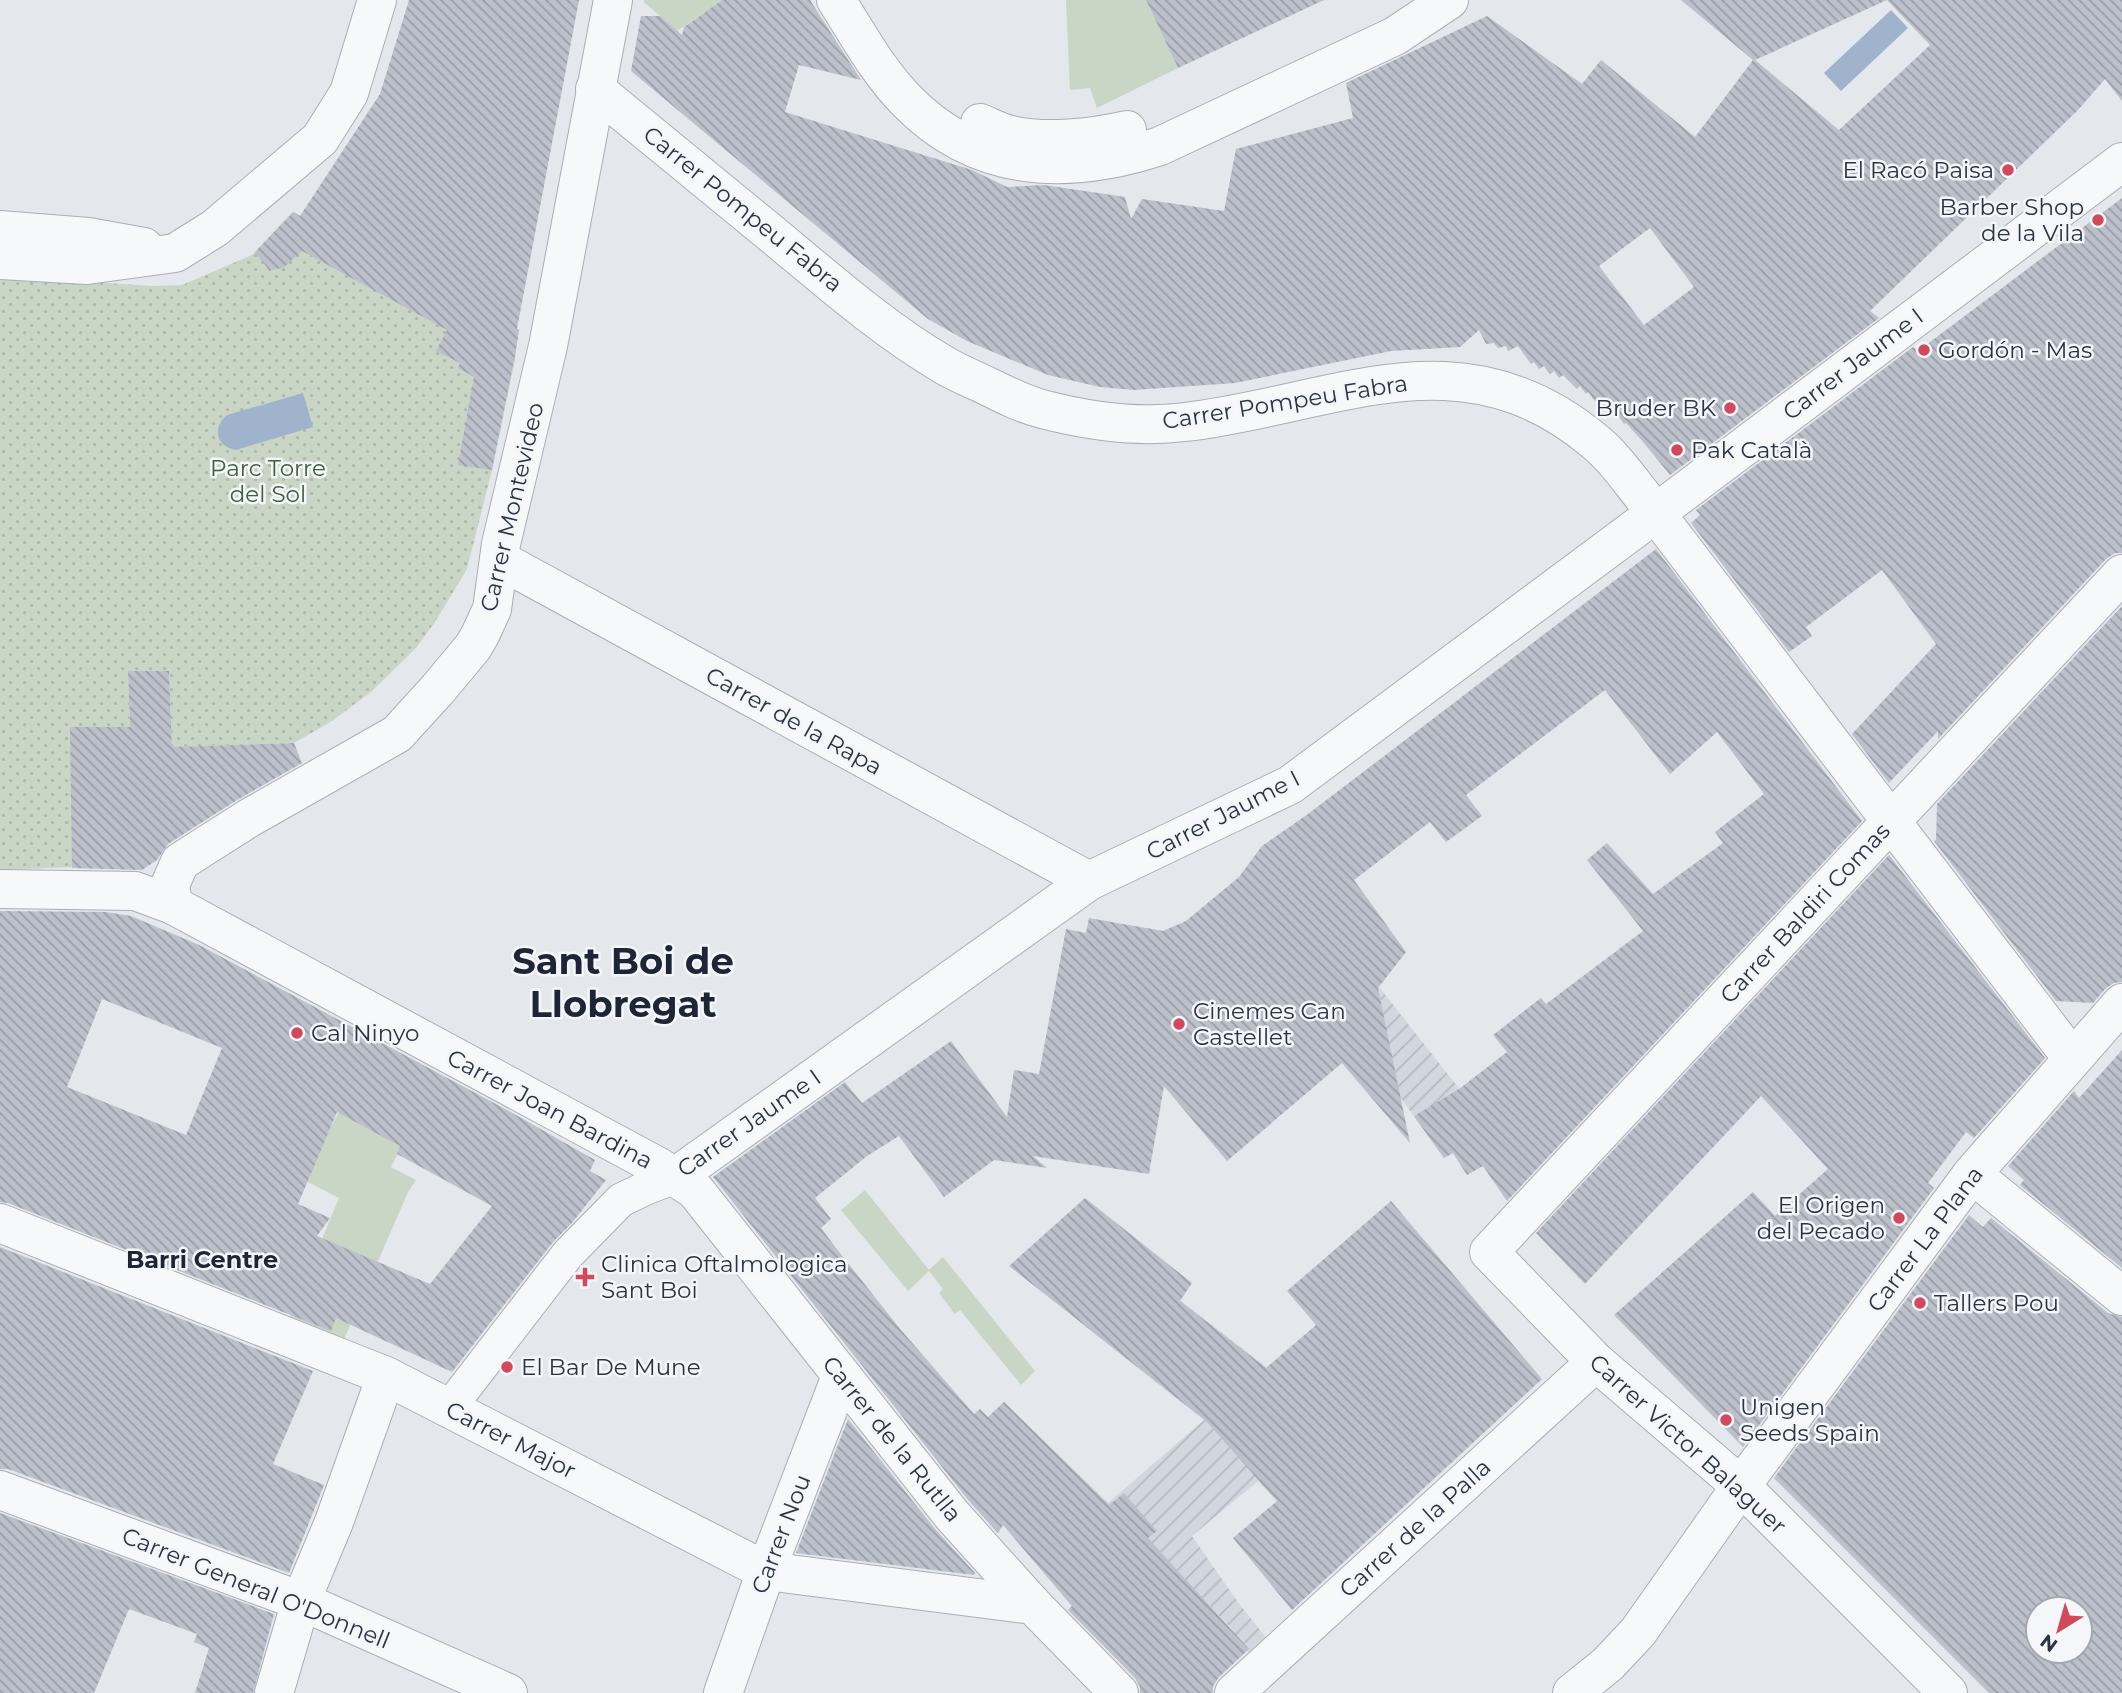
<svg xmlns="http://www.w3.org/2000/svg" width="2122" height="1693" font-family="Montserrat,sans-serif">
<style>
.industrial{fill:url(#industrial-furrows)}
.grass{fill:#c9d6c5}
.park{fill:url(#park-dots)}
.water{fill:#9fb4cc}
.building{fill:url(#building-back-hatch);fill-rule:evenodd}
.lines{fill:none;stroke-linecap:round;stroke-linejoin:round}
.pedestrian-casing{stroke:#a9aeb7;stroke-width:35}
.minor-casing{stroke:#a9aeb7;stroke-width:40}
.pedestrian{stroke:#f7f8fa;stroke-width:33}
.minor{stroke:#f7f8fa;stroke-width:38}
.poi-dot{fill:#d1495b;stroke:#f4f6f9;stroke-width:2.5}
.labels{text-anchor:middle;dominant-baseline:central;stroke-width:5;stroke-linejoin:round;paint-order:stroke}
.poi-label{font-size:23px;fill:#2b3445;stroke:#f4f6f9;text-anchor:start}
.street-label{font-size:23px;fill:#2b3445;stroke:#f4f6f9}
.park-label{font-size:23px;fill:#3f6138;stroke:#f4f6f9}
.neighbourhood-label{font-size:24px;font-weight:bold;fill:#1d2536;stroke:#f4f6f9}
.town-label{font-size:37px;font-weight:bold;fill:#1d2536;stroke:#f4f6f9}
</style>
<defs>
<pattern id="industrial-furrows" width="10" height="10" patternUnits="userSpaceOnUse" patternTransform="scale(1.75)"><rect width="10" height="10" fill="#d2d6de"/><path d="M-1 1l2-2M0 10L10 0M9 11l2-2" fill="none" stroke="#b4b8c0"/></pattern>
<pattern id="park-dots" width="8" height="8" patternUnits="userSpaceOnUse" patternTransform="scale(1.75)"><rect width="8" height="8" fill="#c9d6c5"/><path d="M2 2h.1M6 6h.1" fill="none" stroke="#adb8ab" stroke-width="1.8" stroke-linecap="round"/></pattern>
<pattern id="building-back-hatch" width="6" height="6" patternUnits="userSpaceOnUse" patternTransform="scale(1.75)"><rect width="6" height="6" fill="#bbc0ca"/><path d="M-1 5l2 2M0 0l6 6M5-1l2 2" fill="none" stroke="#989da6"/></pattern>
</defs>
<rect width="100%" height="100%" fill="#e4e7ec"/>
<g class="industrial">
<path d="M 1379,987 L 1472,1105 L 1469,1144 L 1444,1158 L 1400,1097 L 1378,989 Z"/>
<path d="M 1146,1274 L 1279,1377 L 1314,1461 L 1274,1498 L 1258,1481 L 1192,1536 L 1237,1601 L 1271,1644 L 1254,1659 L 1229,1626 L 1208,1604 L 1072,1606 L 1001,1522 L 988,1417 L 1004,1402 L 1108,1503 L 1204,1420 L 1086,1327 Z"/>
</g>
<g class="grass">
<path d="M 644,0 L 722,0 L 677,31 L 644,2 Z"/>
<path d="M 1066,0 L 1146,0 L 1178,68 L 1097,108 L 1090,88 L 1070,90 Z"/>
<path d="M 378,1041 L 438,1073 L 391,1167 L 416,1180 L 408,1192 L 342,1344 L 288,1321 L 339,1198 L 306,1181 L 325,1137 Z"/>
<path d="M 865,1190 L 929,1270 L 943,1257 L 1035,1371 L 1021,1385 L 960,1310 L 955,1314 L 939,1293 L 943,1289 L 929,1271 L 908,1291 L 841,1210 Z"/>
</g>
<path class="park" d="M 293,212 L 519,330 L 514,365 L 492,470 L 467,569 L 435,622 L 416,648 L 371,692 L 332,721 L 294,743 L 172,747 L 169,671 L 128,671 L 130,727 L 72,867 L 0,870 L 0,276 L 152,286 L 182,285 L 252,255 Z"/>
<g class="water">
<path d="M 1891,10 L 1908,28 L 1841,91 L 1824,73 Z"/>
<path d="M 303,393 L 313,427 L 236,450 C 216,447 212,427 227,415 Z"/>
</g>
<g class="building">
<path d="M 409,0 L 579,0 L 517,329 L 519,330 L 515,355 L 492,470 L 458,465 L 474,377 L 458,368 L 460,363 L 436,351 L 447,330 L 302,251 L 283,268 L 269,270 L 255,252 L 293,212 L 300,216 L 380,94 Z"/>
<path d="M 722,0 L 810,0 L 861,80 L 799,65 L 785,112 L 972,170 L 1007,187 L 1044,185 L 1125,197 L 1131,219 L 1142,199 L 1224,211 L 1236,149 L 1353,118 L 1346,83 L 1487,16 L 1582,84 L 1601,60 L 1695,137 L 1753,60 L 1681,0 L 1887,0 L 1755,60 L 1839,130 L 1930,45 L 1887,0 L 2122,0 L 2122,101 L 2105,79 L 2078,110 L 1870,311 L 1879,318 L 1670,475 L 1644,443 L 1626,423 L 1624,424 L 1619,417 L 1617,418 L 1607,404 L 1600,408 L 1588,392 L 1586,394 L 1580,386 L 1577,389 L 1563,375 L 1559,378 L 1554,371 L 1550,374 L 1544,366 L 1539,369 L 1534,362 L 1531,364 L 1518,346 L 1508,351 L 1506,346 L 1498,348 L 1494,343 L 1486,344 L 1479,330 L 1460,347 L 1391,351 L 1235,383 L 1134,390 L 1100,387 L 1048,375 L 967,341 L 928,319 L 631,71 L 641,16 L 660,16 L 682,35 L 684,27 ZM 1650,228 L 1694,287 L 1644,325 L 1599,266 Z"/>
<path d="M 1146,0 L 1324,0 L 1178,68 Z"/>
<path d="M 2122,198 L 2122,553 L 2115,553 L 2106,559 L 1938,739 L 1938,731 L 1889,783 L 1852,734 L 1936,644 L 1882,570 L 1806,627 L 1812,636 L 1789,652 L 1691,523 L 1700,515 L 1696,510 L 1913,347 L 1918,351 Z"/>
<path d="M 1656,549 L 1862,821 L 1507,1201 L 1483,1166 L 1467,1175 L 1453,1153 L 1444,1158 L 1414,1116 L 1459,1089 L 1507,1052 L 1493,1035 L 1541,998 L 1546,1004 L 1643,931 L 1587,860 L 1607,843 L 1653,894 L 1723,843 L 1715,832 L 1764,794 L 1717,732 L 1670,774 L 1605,690 L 1466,795 L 1482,816 L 1446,842 L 1430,822 L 1354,880 L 1406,952 L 1378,988 L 1410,1143 L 1342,1063 L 1227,1161 L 1164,1086 L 1149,1174 L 1033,1156 L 1047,1168 L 994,1160 L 944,1197 L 899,1136 L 867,1156 L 815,1198 L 831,1219 L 821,1228 L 836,1248 L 901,1330 L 974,1414 L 980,1409 L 988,1417 L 1004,1402 L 1109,1505 L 1124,1493 L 1157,1531 L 1148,1538 L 1249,1649 L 1219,1677 L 1213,1686 L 1213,1693 L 1140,1693 L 1140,1687 L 1135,1678 L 1068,1610 L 1072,1606 L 1003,1525 L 998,1533 L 969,1501 L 713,1177 L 845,1082 L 862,1103 L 951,1041 L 1007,1117 L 1014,1070 L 1039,1074 L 1066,929 L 1086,933 L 1089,918 L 1163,931 L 1186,921 L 1239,877 L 1262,846 L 1308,814 Z"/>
<path d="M 2122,606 L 2122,982 L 2114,983 L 2106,988 L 2093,1003 L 2056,1001 L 1934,841 L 1936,840 L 1937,804 Z"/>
<path d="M 128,671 L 169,671 L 172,747 L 294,743 L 302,763 L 237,800 L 168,844 L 157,860 L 142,870 L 72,868 L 70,727 L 130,727 Z"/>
<path d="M 1889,855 L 2045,1058 L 1974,1138 L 1966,1132 L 1928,1183 L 1934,1188 L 1743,1447 L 1614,1315 L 1753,1192 L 1775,1216 L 1828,1169 L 1761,1096 L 1585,1284 L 1536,1233 Z"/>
<path d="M 0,911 L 106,912 L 131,916 L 199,945 L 507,1110 L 595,1160 L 590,1171 L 606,1180 L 571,1224 L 553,1242 L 452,1372 L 336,1318 L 331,1331 L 8,1203 L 0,1202 ZM 102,999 L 222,1048 L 186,1135 L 67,1087 ZM 337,1112 L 400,1146 L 397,1154 L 492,1206 L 430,1284 L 317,1236 L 330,1218 L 298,1204 Z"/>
<path d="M 2122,1050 L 2122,1268 L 2020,1185 L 2024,1180 L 2008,1166 L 2074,1091 L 2079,1098 Z"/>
<path d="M 1085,1198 L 1192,1283 L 1180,1301 L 1266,1368 L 1316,1325 L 1287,1291 L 1391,1201 L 1542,1379 L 1292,1610 L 1233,1538 L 1277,1501 L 1206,1421 L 1009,1266 Z"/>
<path d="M 1969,1215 L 1983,1227 L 1991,1218 L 2108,1313 L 2122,1317 L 2122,1693 L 1989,1693 L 1774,1478 ZM 2038,1609 L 2080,1609 L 2080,1651 L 2038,1651 Z"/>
<path d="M 0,1247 L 313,1371 L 273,1464 L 324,1485 L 289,1573 L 8,1469 L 0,1469 Z"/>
<path d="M 848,1419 L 935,1529 L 975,1573 L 974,1575 L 796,1553 Z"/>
<path d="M 0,1513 L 274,1614 L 253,1693 L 195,1693 L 209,1648 L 194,1642 L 197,1634 L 129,1609 L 94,1693 L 0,1693 Z"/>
</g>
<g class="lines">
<defs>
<path id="pedestrian" d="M 449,1408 L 568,1254 L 621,1200 L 646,1188 L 675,1177"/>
<g id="minor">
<path d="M 836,0 C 858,34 878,72 907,101 C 978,174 1069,176 1160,146 L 1395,36 L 1449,0"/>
<path d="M 595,89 C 653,136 710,183 767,230 C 824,277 881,328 944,365 C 957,373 973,379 987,386 C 1005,395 1023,404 1042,409 C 1088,421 1139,428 1185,422 C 1333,405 1459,329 1593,440 C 1612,455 1626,475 1641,494 L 2072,1058"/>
<path d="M 980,123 C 990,127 1001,133 1011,135 C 1046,143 1092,138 1127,130"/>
<path d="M 0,230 L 88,237 L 144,247"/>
<path d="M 0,260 L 87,265 L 175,253 L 215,228 L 320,139 L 349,93 L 377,0"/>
<path d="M 500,560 L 1089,881"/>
<path d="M 0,889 L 135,891 L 173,905 L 659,1167 L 695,1190 L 952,1515 L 1033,1605 L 1119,1693"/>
<path d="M 173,905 L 170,885 L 180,862 L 249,818 L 397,734 L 438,689 L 473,647 L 480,635 L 492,609 L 501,544 L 548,346 L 613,0"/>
<path d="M 1972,1174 L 2122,1296"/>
<path d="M 675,1177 L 1089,881 L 1290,785 L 1656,513 L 2122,162"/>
<path d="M 0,1223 L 386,1376 L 766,1571 L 1033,1605"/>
<path d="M 0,1490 L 301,1601 L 508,1693"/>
<path d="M 274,1693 L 301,1601 L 334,1522 L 386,1376"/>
<path d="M 723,1693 L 766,1571 L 841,1376"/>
<path d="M 1234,1693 L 1596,1362"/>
<path d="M 1572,1693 L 1608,1664 L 1638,1632 L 1741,1486 L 1972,1174 L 2122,1003"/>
<path d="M 1948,1693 L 1741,1486 L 1596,1362 L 1489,1252 L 2122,574"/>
</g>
</defs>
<use href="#pedestrian" class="pedestrian-casing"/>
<use href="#minor" class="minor-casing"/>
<use href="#pedestrian" class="pedestrian"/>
<use href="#minor" class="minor"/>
</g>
<g class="poi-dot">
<circle cx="2008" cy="170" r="7"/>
<circle cx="2098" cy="220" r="7"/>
<circle cx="1924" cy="350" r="7"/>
<circle cx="1730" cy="408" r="7"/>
<circle cx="1677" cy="450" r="7"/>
<circle cx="1179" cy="1024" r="7"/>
<circle cx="297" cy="1033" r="7"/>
<circle cx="1899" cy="1218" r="7"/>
<path d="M581.5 1266.5h7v7h7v7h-7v7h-7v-7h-7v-7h7z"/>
<circle cx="1920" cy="1303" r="7"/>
<circle cx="507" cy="1367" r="7"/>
<circle cx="1726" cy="1420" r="7"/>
</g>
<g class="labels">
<g class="poi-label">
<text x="1994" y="170" text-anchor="end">El Racó Paisa</text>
<text x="2084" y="207" text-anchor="end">Barber Shop<tspan x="2084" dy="26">de la Vila</tspan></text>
<text x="1938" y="350">Gordón - Mas</text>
<text x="1716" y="408" text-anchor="end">Bruder BK</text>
<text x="1691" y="450">Pak Català</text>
<text x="1193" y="1011">Cinemes Can<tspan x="1193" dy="26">Castellet</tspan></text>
<text x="311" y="1033">Cal Ninyo</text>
<text x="1885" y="1205" text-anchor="end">El Origen<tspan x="1885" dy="26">del Pecado</tspan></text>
<text x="601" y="1264">Clinica Oftalmologica<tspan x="601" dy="26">Sant Boi</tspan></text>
<text x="1934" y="1303">Tallers Pou</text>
<text x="521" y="1367">El Bar De Mune</text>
<text x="1740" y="1407">Unigen<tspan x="1740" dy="26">Seeds Spain</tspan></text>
</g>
<g class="street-label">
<text transform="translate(743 209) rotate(39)">Carrer Pompeu Fabra</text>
<text transform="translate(1853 364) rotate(-37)">Carrer Jaume I</text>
<text transform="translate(1285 402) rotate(-9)">Carrer Pompeu Fabra</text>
<text transform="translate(512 507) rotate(-77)">Carrer Montevideo</text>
<text transform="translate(794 721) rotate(29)">Carrer de la Rapa</text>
<text transform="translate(1223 815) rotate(-27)">Carrer Jaume I</text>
<text transform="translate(1805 913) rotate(-47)">Carrer Baldiri Comas</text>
<text transform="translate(550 1109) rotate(28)">Carrer Joan Bardina</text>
<text transform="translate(749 1123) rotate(-35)">Carrer Jaume I</text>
<text transform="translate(1925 1239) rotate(-53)">Carrer La Plana</text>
<text transform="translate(892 1439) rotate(51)">Carrer de la Rutlla</text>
<text transform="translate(511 1440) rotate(27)">Carrer Major</text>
<text transform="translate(1688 1444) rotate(42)">Carrer Victor Balaguer</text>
<text transform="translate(1415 1528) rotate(-42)">Carrer de la Palla</text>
<text transform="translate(781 1534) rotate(-69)">Carrer Nou</text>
<text transform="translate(256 1588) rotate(22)">Carrer General O'Donnell</text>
</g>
<g class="park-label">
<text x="268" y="468">Parc Torre<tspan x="268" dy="26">del Sol</tspan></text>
</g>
<g class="neighbourhood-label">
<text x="202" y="1259">Barri Centre</text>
</g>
<g class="town-label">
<text x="623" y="960">Sant Boi de<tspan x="623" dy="43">Llobregat</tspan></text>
</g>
</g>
<g transform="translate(2059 1630) rotate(217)"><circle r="33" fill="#f4f6f9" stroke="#a4a8b1" stroke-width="2"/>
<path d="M0-5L12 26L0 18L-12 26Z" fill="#d1495b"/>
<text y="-10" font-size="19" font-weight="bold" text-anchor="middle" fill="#2b3445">N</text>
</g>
</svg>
